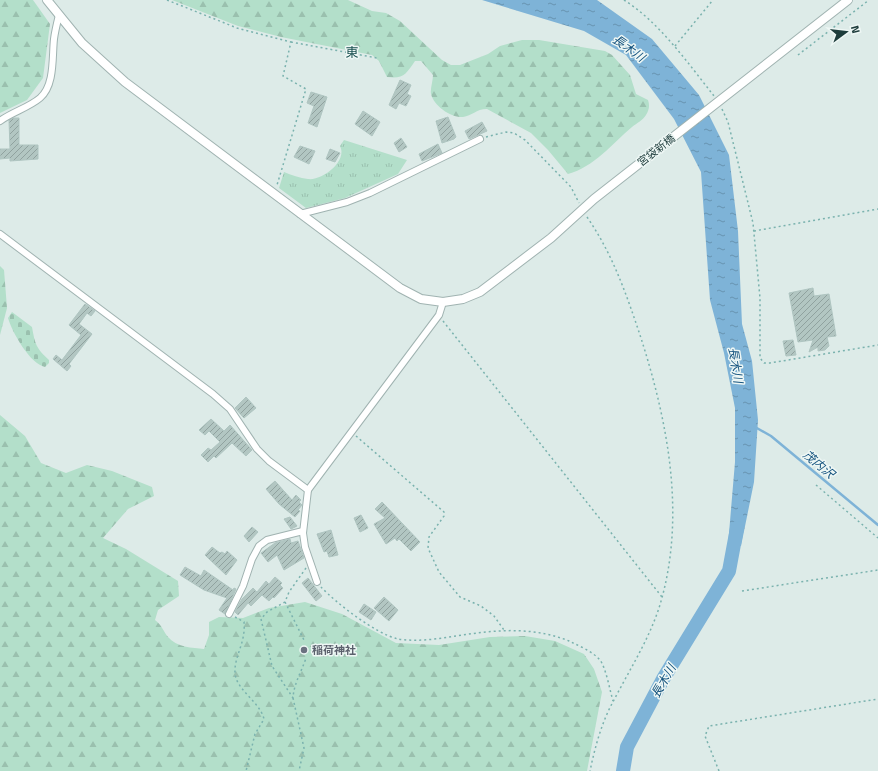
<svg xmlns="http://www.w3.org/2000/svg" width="878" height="771" font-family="'Titillium Web','Noto Sans JP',sans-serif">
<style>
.grass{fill:url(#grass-tufts)}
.forest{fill:url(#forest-firs)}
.cemetery{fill:url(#cemetery-stones)}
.water{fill:url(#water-ripples)}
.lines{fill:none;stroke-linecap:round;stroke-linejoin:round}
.stream{stroke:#7eb3d7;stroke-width:2.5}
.river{stroke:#7eb3d7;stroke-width:14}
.building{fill:url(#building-hatch);stroke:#afc5c1}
.minor-casing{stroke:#a0b3b1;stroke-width:8}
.tertiary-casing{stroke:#a0b3b1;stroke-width:10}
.path{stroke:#7ab2ae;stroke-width:1.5;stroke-dasharray:2 3;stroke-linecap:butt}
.minor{stroke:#fff;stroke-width:6}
.tertiary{stroke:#fff;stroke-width:8}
.worship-dot{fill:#6b7280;stroke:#eef7f5;stroke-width:1.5}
.labels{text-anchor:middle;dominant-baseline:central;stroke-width:3;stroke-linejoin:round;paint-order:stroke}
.street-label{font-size:11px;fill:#1d3c3b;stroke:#eef7f5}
.worship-label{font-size:11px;font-weight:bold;fill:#5b616d;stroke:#eef7f5;text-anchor:start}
.water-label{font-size:12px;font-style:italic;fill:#12517d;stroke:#eef7f5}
.quarter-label{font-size:13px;fill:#184f4f;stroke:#eef7f5}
</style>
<defs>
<pattern id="grass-tufts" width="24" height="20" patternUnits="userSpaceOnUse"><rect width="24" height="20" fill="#b3dfca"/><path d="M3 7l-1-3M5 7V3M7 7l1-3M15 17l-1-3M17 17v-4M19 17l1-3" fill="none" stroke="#9ac0ae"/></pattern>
<pattern id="forest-firs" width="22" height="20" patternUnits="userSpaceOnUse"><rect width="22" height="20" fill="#b3dfca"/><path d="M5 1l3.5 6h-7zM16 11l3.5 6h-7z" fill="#9ac0ae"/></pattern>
<pattern id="cemetery-stones" width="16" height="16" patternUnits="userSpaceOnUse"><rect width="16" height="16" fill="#b3dfca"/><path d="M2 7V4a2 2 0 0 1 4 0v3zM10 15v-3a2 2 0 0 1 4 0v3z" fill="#9ac0ae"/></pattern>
<pattern id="water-ripples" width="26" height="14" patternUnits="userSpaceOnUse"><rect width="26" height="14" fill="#7eb3d7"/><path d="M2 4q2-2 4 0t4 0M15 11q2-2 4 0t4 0" fill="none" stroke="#6793b0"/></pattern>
<pattern id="building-hatch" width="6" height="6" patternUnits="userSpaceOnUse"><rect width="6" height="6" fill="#b2c6c2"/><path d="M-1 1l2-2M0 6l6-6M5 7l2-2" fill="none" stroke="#90a29f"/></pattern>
</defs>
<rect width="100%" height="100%" fill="#ddebe8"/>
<path class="grass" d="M 344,140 L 407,160 L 398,174 L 345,198 L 306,208 L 279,188 L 284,172 C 291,175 300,178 308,179 C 322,181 348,161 340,146 Z"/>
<g class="forest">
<path d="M 0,0 L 33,0 L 50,24 L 43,78 L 27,100 L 0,113 Z"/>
<path d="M 172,0 L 348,0 L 372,11 L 386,13 L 400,21 L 442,60 L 451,65 L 460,65 L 488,54 L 500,46 L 522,40 L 539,40 L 605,51 L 612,55 L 630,75 L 636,94 L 648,100 C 650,106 649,110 646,115 C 643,120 637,123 632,127 C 612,144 594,167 568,174 L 548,150 L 531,133 L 487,109 C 476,109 472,116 463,117 C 451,118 434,106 431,94 C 430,89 433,81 433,75 L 421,61 L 415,61 C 406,74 404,79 387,77 L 379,61 L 372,55 L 281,37 L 238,26 Z"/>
<path d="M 0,266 L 4,270 L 7,308 L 0,335 Z"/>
<path d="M 0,415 L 25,436 L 41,463 L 66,473 L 87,465 L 112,471 L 152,487 L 154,496 L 128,509 L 103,538 L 126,549 L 178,581 L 179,596 L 158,610 L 155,620 C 162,625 163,631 168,637 C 176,647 193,648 204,649 L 209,635 L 209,622 L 219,617 L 243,618 L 269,608 L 305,602 L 342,614 L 396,643 L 439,645 L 490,637 L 525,636 L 555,641 L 584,654 L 594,669 L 602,692 L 587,771 L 0,771 Z"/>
</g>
<path class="cemetery" d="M 12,312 L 32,327 C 35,344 36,348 49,360 L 49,363 L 45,367 C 30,364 12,332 8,318 Z"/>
<path class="water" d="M 482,0 L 597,0 L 652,39 L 699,95 L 729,155 L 738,231 L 742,324 L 752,361 L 758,420 L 754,482 L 741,546 L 728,545 L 735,462 L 735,408 L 724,353 L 710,300 L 701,172 L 674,119 L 626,55 L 584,31 Z"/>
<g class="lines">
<path class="stream" d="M 755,427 L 771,436 L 878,525"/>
<path class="river" d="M 623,771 L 627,747 L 663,679 L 729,571 L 737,528"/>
</g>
<g class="building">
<path d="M 400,80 L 411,85 L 407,94 L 411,96 L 406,106 L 399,103 L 396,109 L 389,105 Z"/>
<path d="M 311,92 L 327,97 L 317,127 L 308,123 L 314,106 L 307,103 Z"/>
<path d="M 363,111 L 380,122 L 372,136 L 355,124 Z"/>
<path d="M 448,117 L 456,137 L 454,139 L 442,143 L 436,121 Z"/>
<path d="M 14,118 L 19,118 L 19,145 L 38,145 L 38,159 L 10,161 L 10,158 L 0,159 L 0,149 L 10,149 L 9,120 Z"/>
<path d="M 482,122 L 487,131 L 469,139 L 465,131 Z"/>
<path d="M 401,138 L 407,147 L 399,152 L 394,143 Z"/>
<path d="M 438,144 L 442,153 L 422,161 L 419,154 Z"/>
<path d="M 300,146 L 315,151 L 309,164 L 294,157 Z"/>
<path d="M 330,149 L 340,153 L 335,162 L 326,159 Z"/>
<path d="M 813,288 L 814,296 L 829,294 L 836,336 L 827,337 L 829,346 L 825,350 L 818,351 L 818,347 L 809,352 L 813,340 L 798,342 L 789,293 Z"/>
<path d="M 85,304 L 95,311 L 91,316 L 87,313 L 79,324 L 92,334 L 69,364 L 71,366 L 67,371 L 53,359 L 56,355 L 62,360 L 81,335 L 69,325 Z"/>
<path d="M 793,340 L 796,355 L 786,356 L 783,341 Z"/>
<path d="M 246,397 L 256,408 L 244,418 L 235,408 Z"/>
<path d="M 211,419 L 224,431 L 230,425 L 252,450 L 246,456 L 232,443 L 216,458 L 214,456 L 208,462 L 201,455 L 208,448 L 211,450 L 220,442 L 209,431 L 205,435 L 199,430 Z"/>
<path d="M 275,481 L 292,500 L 296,495 L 301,500 L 299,502 L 302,505 L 298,510 L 300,511 L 295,517 L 279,504 L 266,489 Z"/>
<path d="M 382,502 L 420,542 L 411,551 L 399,539 L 397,541 L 395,538 L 386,544 L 374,524 L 385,518 L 375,509 Z"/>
<path d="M 361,515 L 368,528 L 360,532 L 354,518 Z"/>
<path d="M 290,517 L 297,526 L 291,529 L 284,519 Z"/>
<path d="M 252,527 L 258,532 L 249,542 L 244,536 Z"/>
<path d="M 331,530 L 338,555 L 329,557 L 327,551 L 324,552 L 317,534 Z"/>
<path d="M 290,539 L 291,543 L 298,541 L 304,558 L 284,570 L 277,555 L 268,562 L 261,553 L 275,543 Z"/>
<path d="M 212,547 L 220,553 L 222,552 L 225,554 L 227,551 L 237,560 L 226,575 L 205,555 Z"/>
<path d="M 185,567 L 201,576 L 204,570 L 233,590 L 234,588 L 236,589 L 225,614 L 219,610 L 227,598 L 204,590 L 180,575 Z"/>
<path d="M 275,577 L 282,583 L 280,585 L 283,588 L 274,598 L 273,597 L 269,601 L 262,595 L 251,606 L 248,603 L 238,615 L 235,612 L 242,599 L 253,588 L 257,592 L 266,581 L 269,584 Z"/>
<path d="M 308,578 L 322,596 L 316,601 L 302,583 Z"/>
<path d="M 384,597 L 398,610 L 389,621 L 374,608 Z"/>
<path d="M 364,604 L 376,612 L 371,620 L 359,612 Z"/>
</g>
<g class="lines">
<defs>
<g id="minor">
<path d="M 0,121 C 12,112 28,108 40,98 C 55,85 52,57 54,39 C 55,31 57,23 59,15"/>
<path d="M 300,214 L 347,202 L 370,193 L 480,139"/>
<path d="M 0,234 L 213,394 L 230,409 L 257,449 L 269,461 L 308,490"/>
<path d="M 317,582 L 305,547 L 303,533 L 308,490 L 439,315 L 443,302"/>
<path d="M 229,614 L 243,586 L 252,559 L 259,546 L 267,540 L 303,531"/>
</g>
<path id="tertiary" d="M 47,0 L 82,43 L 125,82 L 400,288 L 421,299 L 443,302 L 463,299 L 480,292 L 551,238 L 594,199 L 848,0"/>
</defs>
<use href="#minor" class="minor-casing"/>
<use href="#tertiary" class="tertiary-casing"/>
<g class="path">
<path d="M 167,0 L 237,28 L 291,42 L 283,76 L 306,89 L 277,185"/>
<path d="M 624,0 C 659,22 688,63 714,96"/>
<path d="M 291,42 L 377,58"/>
<path d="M 675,46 L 713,0"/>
<path d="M 798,55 L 869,0"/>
<path d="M 722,109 L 728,122 L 753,223 L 760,298 L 760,358 L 764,363 L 770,363 L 878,345"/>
<path d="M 486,137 L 506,132 L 514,133 L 525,140 L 571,187 L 579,203"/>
<path d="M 587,217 C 612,253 626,293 640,335 C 668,422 687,518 659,608 C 648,641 630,669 614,700 C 602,721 595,747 590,771"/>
<path d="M 754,231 L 878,209"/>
<path d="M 443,321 L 662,597"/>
<path d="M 356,436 L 444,512 L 444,516 L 429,537 L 428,548 L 439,572 L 460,597 L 481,606 L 494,616 L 504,630"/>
<path d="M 816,485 L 878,538"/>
<path d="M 306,568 L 289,592 L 285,602 L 267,612 L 261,619 L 272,666 L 293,698 C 294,683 301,673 306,658"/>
<path d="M 321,587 C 336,603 376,634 398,639 C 417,642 437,639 456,636 C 494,630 532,626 569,641 C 579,646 592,651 600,660 C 606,668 610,691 613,701"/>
<path d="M 742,591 L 878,570"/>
<path d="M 285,602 L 304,640"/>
<path d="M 235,617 L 244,622 C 246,643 234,656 235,673 C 236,690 260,702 264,719 L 255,734 L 246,771"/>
<path d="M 293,698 L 304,748 L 299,771"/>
<path d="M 719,771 L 705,736 L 709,726 L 878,699"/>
</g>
<use href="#minor" class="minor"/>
<use href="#tertiary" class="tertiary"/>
</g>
<circle class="worship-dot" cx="304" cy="650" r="4"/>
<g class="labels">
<g class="street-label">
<text transform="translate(656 150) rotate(-38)">宮袋新橋</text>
</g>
<g class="worship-label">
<text x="312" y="650">稲荷神社</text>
</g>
<g class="water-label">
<text transform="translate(629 48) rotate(35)">長木川</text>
<text transform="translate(736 365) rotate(81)">長木川</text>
<text transform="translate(819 464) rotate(40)">茂内沢</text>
<text transform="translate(663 681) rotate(-60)">長木川</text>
</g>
<g class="quarter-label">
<text x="352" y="52">東</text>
</g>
</g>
<g transform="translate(846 32) rotate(75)" stroke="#eef7f5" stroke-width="3" paint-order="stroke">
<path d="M0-3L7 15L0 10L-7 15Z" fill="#1d3c3b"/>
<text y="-6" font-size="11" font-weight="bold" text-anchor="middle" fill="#1d3c3b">N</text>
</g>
</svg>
